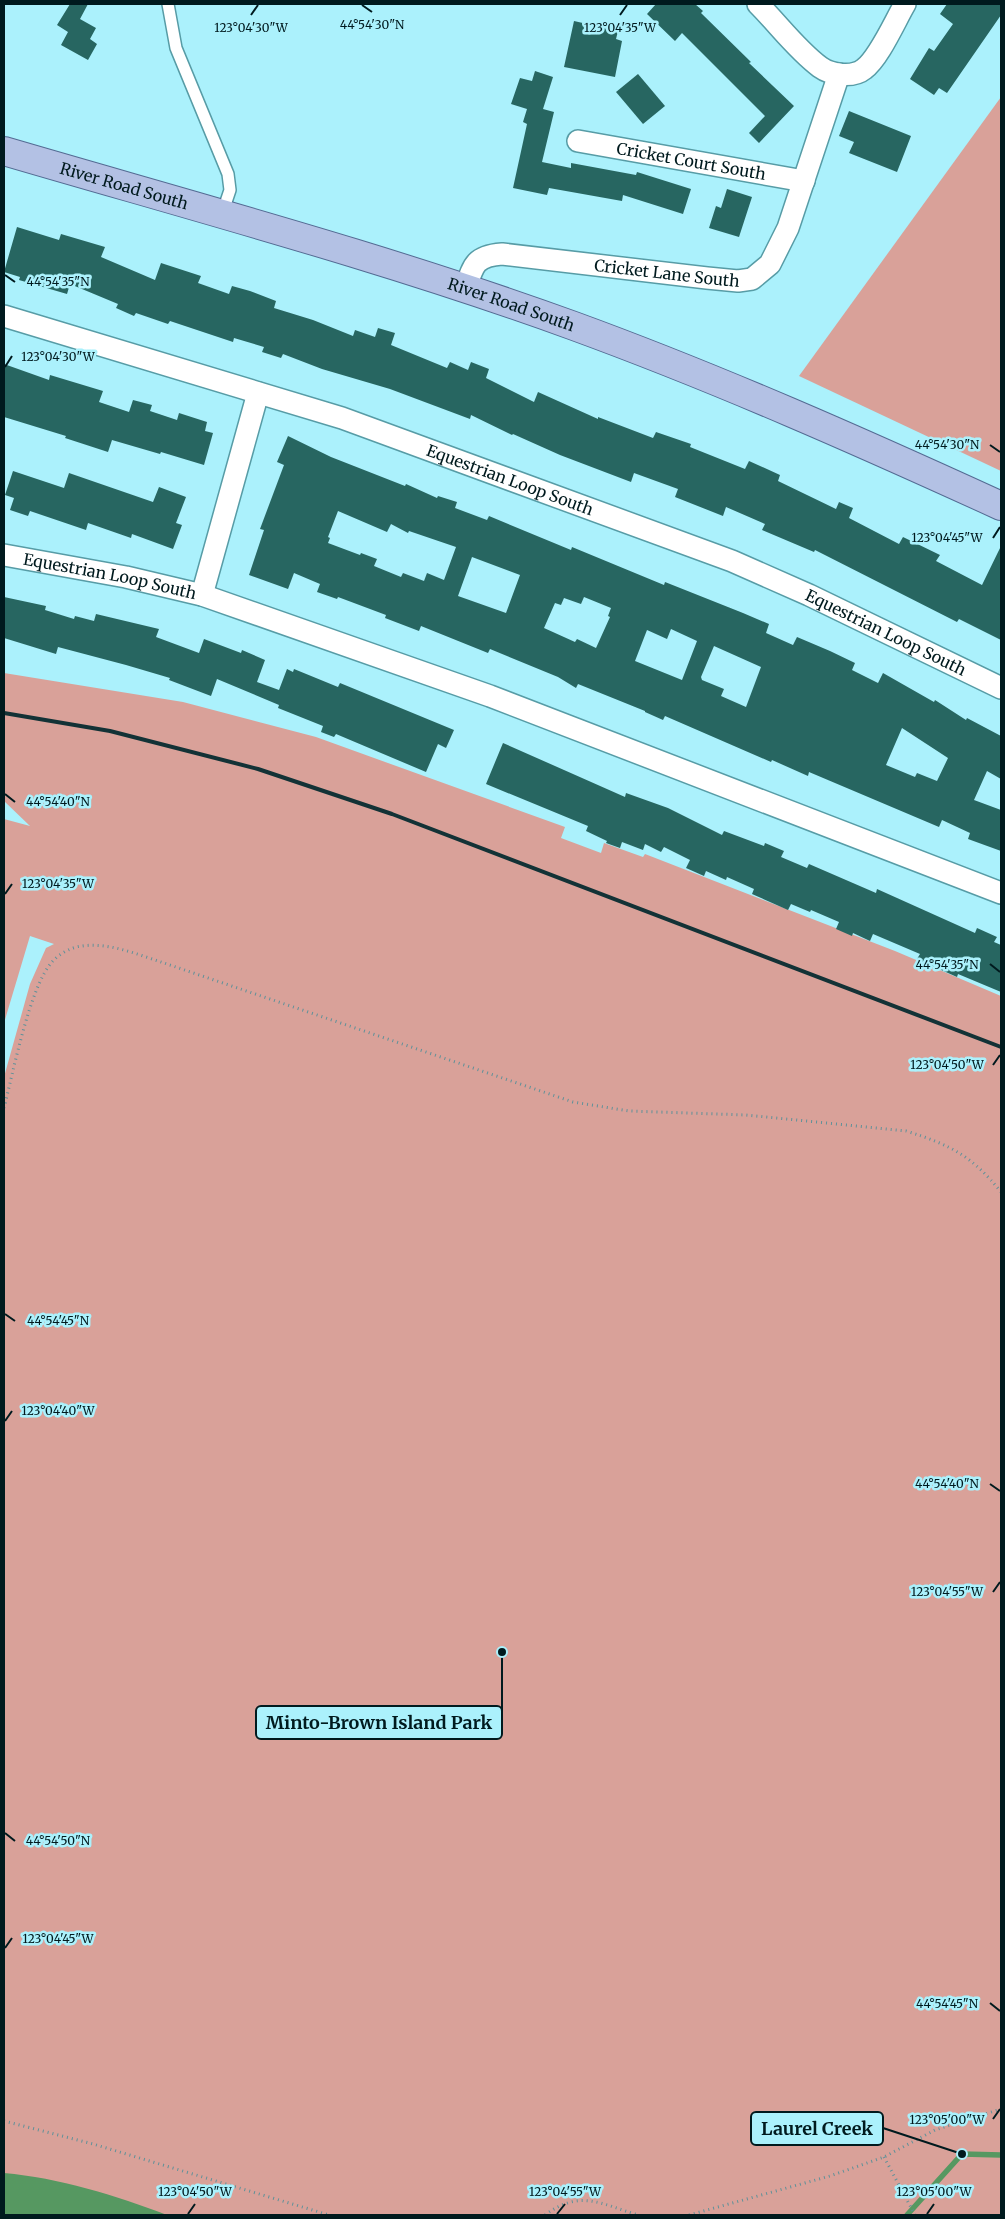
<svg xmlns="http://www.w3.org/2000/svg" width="1005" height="2219" font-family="Merriweather,serif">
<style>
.green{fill:#d9a199}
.water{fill:#569861}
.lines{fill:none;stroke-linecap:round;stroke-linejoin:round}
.stream{stroke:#569861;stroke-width:5.5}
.building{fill:#276661;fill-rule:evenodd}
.lane-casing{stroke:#579ca6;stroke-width:14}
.street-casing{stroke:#579ca6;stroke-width:24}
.primary-casing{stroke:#546b93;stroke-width:30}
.path{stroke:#5f9199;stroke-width:3;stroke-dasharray:1 4;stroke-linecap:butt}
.lane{stroke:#fff;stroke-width:11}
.street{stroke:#fff;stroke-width:21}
.primary{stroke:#b3c1e4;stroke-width:28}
.rail{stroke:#133236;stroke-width:4}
.ticks{fill:none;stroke:#001a1e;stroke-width:2}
.labels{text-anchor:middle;stroke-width:5;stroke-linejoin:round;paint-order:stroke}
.street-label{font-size:16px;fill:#001a1e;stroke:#abf1fc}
.ticks-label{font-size:12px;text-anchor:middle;fill:#001a1e;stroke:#abf1fc;stroke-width:5;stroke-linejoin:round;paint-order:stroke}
.leader{fill:none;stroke:#001a1e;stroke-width:2}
.callout-dot{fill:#001a1e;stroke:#abf1fc;stroke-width:2}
.callout{fill:#abf1fc;stroke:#001a1e;stroke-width:2}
.callout-label{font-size:18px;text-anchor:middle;font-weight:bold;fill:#001a1e}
</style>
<rect width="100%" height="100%" fill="#abf1fc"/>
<g class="green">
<path d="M 1001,97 L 1001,471 L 799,376 Z"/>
<path d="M 4,673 L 183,702 L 316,737 L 565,827 L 561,838 L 601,853 L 604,843 L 643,857 L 645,854 L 895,951 L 1001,996 L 1001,2215 L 4,2215 L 4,1077 L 30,984 L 46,948 L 54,944 L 30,936 L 4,1023 L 4,819 L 30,826 L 4,801 Z"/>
</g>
<path class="water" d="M 4,2173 C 59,2178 115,2195 167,2215 L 4,2215 Z"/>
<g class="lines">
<path class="stream" d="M 907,2215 L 962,2154 L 1001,2155"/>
</g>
<g class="building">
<path d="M 70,4 L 88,4 L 80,19 L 96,28 L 90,39 L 97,44 L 88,60 L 61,45 L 68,32 L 57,25 Z"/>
<path d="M 656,4 L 695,4 L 703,11 L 701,13 L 751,62 L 749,63 L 794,106 L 759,143 L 749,133 L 765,116 L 682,33 L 675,41 L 647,14 Z"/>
<path d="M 947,4 L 1001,4 L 1001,15 L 947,93 L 939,88 L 934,95 L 910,79 L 929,48 L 934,51 L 953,24 L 940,14 Z"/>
<path d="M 574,21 L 618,31 L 616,39 L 622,41 L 615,77 L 564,67 Z"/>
<path d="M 535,71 L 553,77 L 543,109 L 554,112 L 542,162 L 571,168 L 571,163 L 636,175 L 637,172 L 691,189 L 683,214 L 623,195 L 622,201 L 549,188 L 547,195 L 513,188 L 527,124 L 523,122 L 527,109 L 511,104 L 520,78 L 532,81 Z"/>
<path d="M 638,74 L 665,106 L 643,124 L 616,92 Z"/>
<path d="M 849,111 L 911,136 L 897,172 L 849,153 L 854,142 L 839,136 Z"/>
<path d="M 727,189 L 752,197 L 739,237 L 709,228 L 716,206 L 721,208 Z"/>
<path d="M 17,227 L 59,240 L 61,234 L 105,247 L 101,257 L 155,280 L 161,263 L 201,276 L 198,283 L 229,294 L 232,286 L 250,291 L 276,301 L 274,308 L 313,320 L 353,336 L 355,330 L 375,337 L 378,328 L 395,333 L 391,345 L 447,368 L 450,362 L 468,370 L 471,362 L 489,369 L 486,378 L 534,402 L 538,392 L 598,419 L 598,417 L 653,438 L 656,432 L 691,444 L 690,447 L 745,469 L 749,461 L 780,475 L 778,481 L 836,509 L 839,502 L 853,508 L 849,518 L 899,544 L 903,537 L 940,555 L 936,561 L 982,585 L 1001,546 L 1001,640 L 959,619 L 957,622 L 815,550 L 814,552 L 762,530 L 765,524 L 726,507 L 723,516 L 675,497 L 678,489 L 634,473 L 631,482 L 560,455 L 513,434 L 512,435 L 471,415 L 470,419 L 390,389 L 322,369 L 283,354 L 281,358 L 262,352 L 264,347 L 234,338 L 233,342 L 170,321 L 168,324 L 136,313 L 134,316 L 116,308 L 118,304 L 70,284 L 67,294 L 19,280 L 20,277 L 4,272 Z"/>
<path d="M 4,364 L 49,380 L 50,375 L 103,391 L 99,402 L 129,412 L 133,400 L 152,405 L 150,411 L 177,420 L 179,413 L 207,422 L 205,431 L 213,433 L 204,465 L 161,452 L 160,454 L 112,440 L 108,452 L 65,438 L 66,436 L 4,417 Z"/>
<path d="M 288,436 L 331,457 L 405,486 L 406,484 L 437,498 L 438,496 L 457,502 L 455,508 L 487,520 L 489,516 L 571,550 L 572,547 L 664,585 L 665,582 L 743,613 L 769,624 L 766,633 L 793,645 L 797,637 L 830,651 L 855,663 L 852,670 L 878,683 L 883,673 L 934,702 L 935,700 L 966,720 L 967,718 L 1001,736 L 1001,779 L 987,771 L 974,800 L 1001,810 L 1001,851 L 968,839 L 970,833 L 942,820 L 939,827 L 809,772 L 808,776 L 772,760 L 771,762 L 665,716 L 663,720 L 645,712 L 645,711 L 578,684 L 576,688 L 558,677 L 490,649 L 488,653 L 421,626 L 419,631 L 385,618 L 386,615 L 338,597 L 337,599 L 317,592 L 320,584 L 294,573 L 288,589 L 249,575 L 264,530 L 260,529 L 284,465 L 277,462 ZM 338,511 L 387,532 L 391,524 L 408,533 L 409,531 L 456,547 L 444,580 L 427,573 L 424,581 L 403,573 L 401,577 L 374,566 L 377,559 L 361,553 L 360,555 L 328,543 L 330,538 L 328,537 ZM 472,557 L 520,575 L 506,613 L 458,596 ZM 584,597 L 611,608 L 608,616 L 610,617 L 596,648 L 577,639 L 575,642 L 544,628 L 555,603 L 561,605 L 564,598 L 581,604 ZM 671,629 L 697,641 L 682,680 L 635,661 L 647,630 L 667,639 ZM 714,646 L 761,667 L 746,707 L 721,696 L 724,689 L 702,680 L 701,677 ZM 902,728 L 948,758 L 937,781 L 917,773 L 915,777 L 886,765 Z"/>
<path d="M 13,471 L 64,488 L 69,473 L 153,502 L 159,487 L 186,497 L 176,523 L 182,525 L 173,549 L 132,534 L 131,538 L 88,523 L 86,530 L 30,511 L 28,516 L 10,510 L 14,498 L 5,495 Z"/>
<path d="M 4,597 L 46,606 L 45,610 L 74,619 L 75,616 L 94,621 L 96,614 L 159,629 L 156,637 L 199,653 L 204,639 L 241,653 L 242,650 L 265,660 L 257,682 L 279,690 L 287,669 L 293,672 L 294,669 L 338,687 L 340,683 L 454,730 L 446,748 L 438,744 L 426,772 L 336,734 L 334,737 L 321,732 L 323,726 L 278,708 L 279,705 L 217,679 L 211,696 L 169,680 L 170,678 L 126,665 L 58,647 L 56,654 L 4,638 Z"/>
<path d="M 503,743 L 625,797 L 626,793 L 668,808 L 722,835 L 724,831 L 764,846 L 765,843 L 784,851 L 781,857 L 807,868 L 809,864 L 876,893 L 877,889 L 975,933 L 977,928 L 997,937 L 994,942 L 1001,945 L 1001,992 L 958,974 L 957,977 L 939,969 L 917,959 L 920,954 L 873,934 L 870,941 L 853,933 L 852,936 L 836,929 L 839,922 L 811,910 L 810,912 L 791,904 L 788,910 L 752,894 L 754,889 L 727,877 L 726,880 L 706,871 L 704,876 L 686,868 L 690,860 L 664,847 L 661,852 L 645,844 L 643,850 L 622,842 L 620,848 L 606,843 L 607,841 L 586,831 L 588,826 L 486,784 Z"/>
</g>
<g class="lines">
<defs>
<path id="lane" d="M 168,4 L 176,48 L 228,174 L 230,190 L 222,214"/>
<g id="street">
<path d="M 758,4 C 778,24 797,50 820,67 C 831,75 853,78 864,69 C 879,58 895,21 905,4"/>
<path id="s1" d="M 578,141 L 804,181"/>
<path id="s2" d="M 466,288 C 473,265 475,256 502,254 L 707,278 L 738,281 L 752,279 L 770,264 L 788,228 L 839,74"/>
<path id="s3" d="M 4,316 L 342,418 L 732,561 L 809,595 L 1001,688"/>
<path id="s4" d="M 4,555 L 126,577 L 202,595 L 490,696 L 1001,893"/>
<path d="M 202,595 L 258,393"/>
</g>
<g id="primary">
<path id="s5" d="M 4,151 C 195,207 387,258 574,326 C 719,379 861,442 1001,506"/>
</g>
</defs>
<use href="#lane" class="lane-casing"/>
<use href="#street" class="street-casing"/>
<use href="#primary" class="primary-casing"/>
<g class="path">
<path d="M 4,1108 C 13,1073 30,986 52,962 C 59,954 71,947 82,946 C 109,942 139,955 164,963 L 573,1102 L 629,1111 L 746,1115 L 906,1131 C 951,1145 972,1156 1001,1192"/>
<path d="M 4,2121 L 93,2144 L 329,2215"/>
<path d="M 884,2157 L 915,2215"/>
<path d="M 545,2215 C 580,2189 601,2204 638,2215"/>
<path d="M 689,2215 L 830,2176 L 884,2157 L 935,2130 L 1001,2109"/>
</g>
<use href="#lane" class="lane"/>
<use href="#street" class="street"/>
<use href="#primary" class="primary"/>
<path class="rail" d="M 4,713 L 110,731 L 258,769 L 392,814 L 1001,1047"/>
</g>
<path class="ticks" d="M 362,5 L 372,12M 251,15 L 258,5M 620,15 L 627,5M 5,275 L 15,282M 5,367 L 12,356M 990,445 L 1000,452M 993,538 L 1000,527M 5,794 L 15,802M 5,894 L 12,884M 990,964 L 1000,972M 993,1065 L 1000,1055M 5,1314 L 15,1321M 5,1421 L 12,1411M 990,1484 L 1000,1491M 993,1592 L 1000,1582M 5,1833 L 15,1841M 5,1948 L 12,1938M 990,2003 L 1000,2011M 993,2119 L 1000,2109M 188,2214 L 195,2204M 557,2214 L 565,2204M 927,2214 L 934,2204"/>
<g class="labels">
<g class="street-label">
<text dy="6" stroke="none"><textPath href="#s1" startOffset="115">Cricket Court South</textPath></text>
<text dy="6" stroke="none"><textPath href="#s5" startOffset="125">River Road South</textPath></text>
<text dy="6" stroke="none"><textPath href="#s2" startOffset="221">Cricket Lane South</textPath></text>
<text dy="6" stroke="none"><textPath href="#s5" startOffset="530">River Road South</textPath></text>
<text dy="6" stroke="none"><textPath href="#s3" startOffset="532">Equestrian Loop South</textPath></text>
<text dy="6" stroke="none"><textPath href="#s4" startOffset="108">Equestrian Loop South</textPath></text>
<text dy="6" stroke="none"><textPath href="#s3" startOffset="938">Equestrian Loop South</textPath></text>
</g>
</g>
<g class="ticks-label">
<text x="372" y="29">44°54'30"N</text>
<text x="251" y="32">123°04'30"W</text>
<text x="620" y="32">123°04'35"W</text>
<text x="58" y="286">44°54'35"N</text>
<text x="58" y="361">123°04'30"W</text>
<text x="947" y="449">44°54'30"N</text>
<text x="947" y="542">123°04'45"W</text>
<text x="58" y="806">44°54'40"N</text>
<text x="58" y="888">123°04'35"W</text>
<text x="947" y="969">44°54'35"N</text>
<text x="947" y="1069">123°04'50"W</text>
<text x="58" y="1325">44°54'45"N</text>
<text x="58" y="1415">123°04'40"W</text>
<text x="947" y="1488">44°54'40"N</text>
<text x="947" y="1596">123°04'55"W</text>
<text x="58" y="1845">44°54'50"N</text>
<text x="58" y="1943">123°04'45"W</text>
<text x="947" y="2008">44°54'45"N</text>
<text x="947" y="2124">123°05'00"W</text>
<text x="195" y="2196">123°04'50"W</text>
<text x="565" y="2196">123°04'55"W</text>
<text x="934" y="2196">123°05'00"W</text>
</g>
<path class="leader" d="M502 1652L502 1723M962 2154L883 2128"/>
<g class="callout-dot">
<circle cx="502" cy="1652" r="5"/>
<circle cx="962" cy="2154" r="5"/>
</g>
<g class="callout">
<rect x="256" y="1706" width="246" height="33" rx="5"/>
<rect x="751" y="2112" width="132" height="33" rx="5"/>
</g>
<g class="callout-label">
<text x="379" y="1729">Minto-Brown Island Park</text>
<text x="817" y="2135">Laurel Creek</text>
</g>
<rect width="1005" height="2219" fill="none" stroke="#001a1e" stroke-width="10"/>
</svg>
